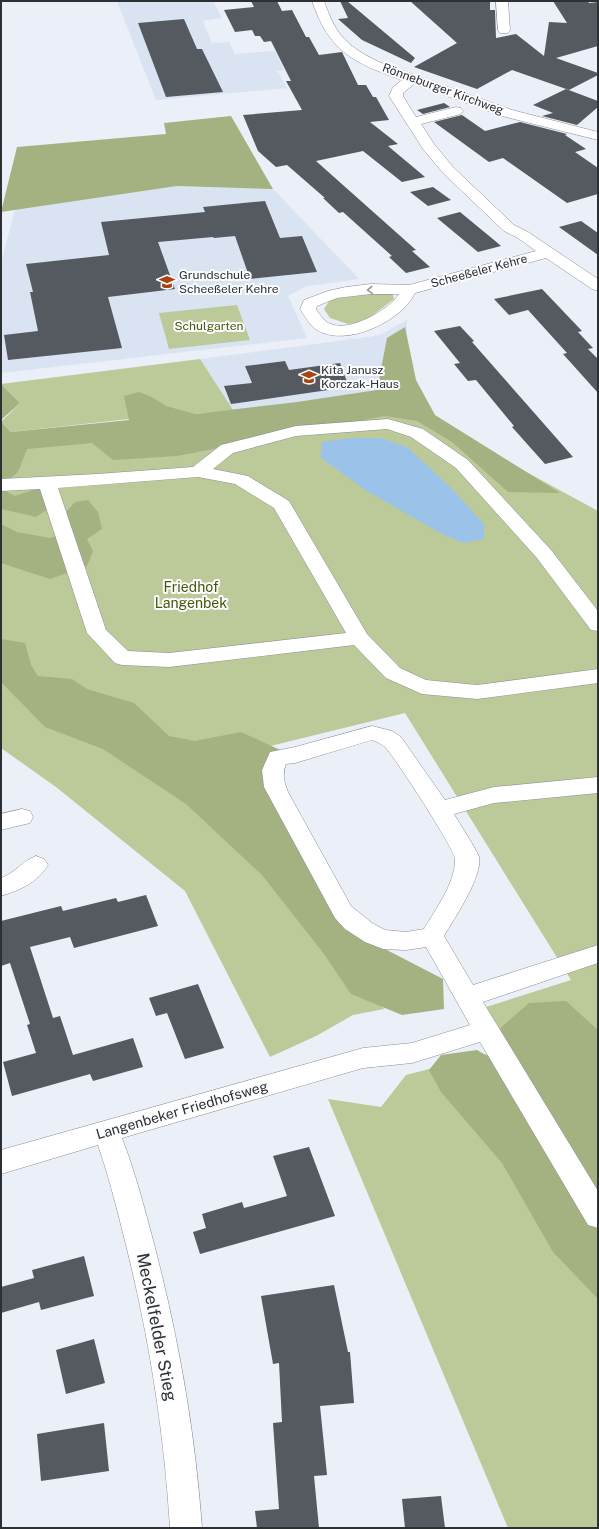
<svg xmlns="http://www.w3.org/2000/svg" width="599" height="1529" font-family="'Public Sans',sans-serif">
<style>
.built{fill:#d9e3f2}
.green{fill:#bcc999}
.forest{fill:#a4b181}
.water{fill:#9bc3e9}
.building{fill:#555960}
.lines{fill:none;stroke-linecap:round;stroke-linejoin:round}
.minor-casing{stroke:#898e95;stroke-width:1}
.minor{fill:#fff;fill-rule:evenodd}
.oneway{stroke:#969899}
.labels{text-anchor:middle;stroke-width:4;stroke-linejoin:round;paint-order:stroke}
.far-street-label{font-size:12px;fill:#2d3033;stroke:#fbfcfe}
.far-poi-label{font-size:12px;fill:#2d3033;stroke:#fbfcfe;text-anchor:start}
.far-park-label{font-size:12px;fill:#485707;stroke:#fbfcfe}
.park-label{font-size:14px;fill:#485707;stroke:#fbfcfe}
.street-label{font-size:14px;fill:#2d3033;stroke:#fbfcfe}
.near-street-label{font-size:17px;fill:#2d3033;stroke:#fbfcfe}
</style>
<rect width="100%" height="100%" fill="#eaeff8"/>
<g class="built">
<path d="M 117,1 L 213,1 L 222,18 L 206,20 L 203,22 L 212,43 L 229,42 L 235,54 L 275,51 L 284,70 L 277,71 L 287,88 L 156,100 Z"/>
<path d="M 177,186 L 273,189 L 359,279 L 307,286 L 288,296 L 307,338 L 1,373 L 1,263 L 15,210 Z"/>
<path d="M 407,320 L 406,396 L 237,417 L 200,359 L 346,340 L 349,338 L 355,339 L 380,335 Z"/>
</g>
<g class="green">
<path d="M 392,292 L 394,299 L 365,321 L 348,324 L 330,318 L 324,309 L 330,300 L 347,295 Z"/>
<path d="M 237,305 L 250,340 L 169,349 L 159,313 Z"/>
<path d="M 200,359 L 233,410 L 196,414 L 167,406 L 152,397 L 129,419 L 11,432 L 1,422 L 20,403 L 1,384 Z"/>
<path d="M 401,404 L 598,511 L 598,1528 L 508,1528 L 328,1099 L 381,1107 L 406,1075 L 511,1048 L 486,1007 L 571,980 L 405,713 L 160,773 L 259,849 L 384,1009 L 353,1015 L 316,1036 L 270,1057 L 185,891 L 56,787 L 1,748 L 1,444 Z"/>
</g>
<g class="forest">
<path d="M 231,116 L 273,189 L 177,186 L 1,212 L 17,147 L 166,134 L 164,123 Z"/>
<path d="M 405,327 L 416,380 L 435,415 L 560,493 L 508,492 L 452,442 L 417,421 L 385,416 L 177,456 L 113,460 L 92,443 L 27,449 L 18,472 L 1,487 L 1,422 L 11,432 L 129,420 L 124,396 L 139,392 L 152,397 L 167,406 L 196,414 L 297,402 L 377,390 L 387,338 Z"/>
<path d="M 1,384 L 20,403 L 1,420 Z"/>
<path d="M 44,486 L 63,499 L 36,517 L 1,509 L 1,489 L 15,496 Z"/>
<path d="M 88,500 L 98,512 L 102,529 L 87,539 L 93,551 L 87,566 L 50,579 L 1,563 L 1,524 L 17,532 L 50,538 L 67,532 L 67,511 L 75,502 Z"/>
<path d="M 1,639 L 25,643 L 31,665 L 38,676 L 72,679 L 87,689 L 134,703 L 169,736 L 195,741 L 241,732 L 287,753 L 282,792 L 308,861 L 383,948 L 443,979 L 444,1009 L 402,1015 L 351,994 L 324,954 L 262,875 L 186,804 L 103,749 L 45,727 L 1,682 Z"/>
<path d="M 566,1001 L 598,1030 L 598,1299 L 553,1252 L 502,1163 L 441,1092 L 429,1070 L 441,1055 L 477,1050 L 501,1064 L 496,1032 L 529,1003 Z"/>
</g>
<path class="water" d="M 351,438 L 380,438 L 407,447 L 452,489 L 484,524 L 484,539 L 464,543 L 442,534 L 367,491 L 321,458 L 322,442 Z"/>
<g class="building">
<path d="M 251,1 L 277,1 L 282,11 L 292,10 L 306,37 L 309,37 L 319,55 L 342,52 L 358,85 L 366,85 L 373,97 L 376,97 L 389,120 L 370,122 L 398,144 L 388,146 L 425,177 L 402,182 L 363,151 L 316,161 L 416,250 L 412,251 L 430,267 L 406,273 L 389,257 L 392,256 L 343,212 L 339,213 L 323,198 L 325,198 L 287,165 L 276,167 L 258,151 L 243,115 L 302,110 L 286,81 L 291,81 L 271,41 L 264,42 L 260,36 L 255,36 L 252,30 L 235,32 L 224,10 L 254,7 Z"/>
<path d="M 340,1 L 347,1 L 415,58 L 411,63 L 362,40 L 338,19 L 348,18 Z"/>
<path d="M 410,1 L 490,1 L 490,10 L 495,10 L 496,38 L 516,34 L 544,56 L 549,22 L 567,23 L 553,1 L 588,1 L 589,3 L 598,2 L 598,46 L 556,58 L 598,73 L 598,75 L 569,90 L 512,70 L 477,89 L 414,67 L 457,43 Z"/>
<path d="M 184,19 L 197,49 L 202,49 L 223,92 L 166,97 L 138,23 Z"/>
<path d="M 566,89 L 598,101 L 598,107 L 577,125 L 542,116 L 553,113 L 533,105 Z"/>
<path d="M 444,103 L 450,107 L 423,114 L 417,110 Z"/>
<path d="M 462,115 L 485,131 L 520,122 L 567,134 L 565,135 L 586,149 L 575,152 L 598,168 L 598,194 L 567,203 L 503,158 L 489,162 L 434,122 Z"/>
<path d="M 433,187 L 451,200 L 428,206 L 410,192 Z"/>
<path d="M 265,201 L 280,238 L 302,236 L 317,272 L 250,279 L 235,236 L 214,238 L 213,237 L 158,242 L 175,289 L 108,297 L 122,348 L 8,360 L 4,335 L 38,331 L 30,292 L 33,292 L 26,264 L 109,255 L 101,222 L 205,212 L 203,207 Z"/>
<path d="M 460,212 L 494,240 L 501,246 L 478,252 L 437,218 Z"/>
<path d="M 581,221 L 598,233 L 598,255 L 559,227 Z"/>
<path d="M 542,289 L 582,331 L 578,332 L 593,348 L 588,349 L 598,359 L 598,393 L 563,354 L 567,353 L 528,310 L 509,315 L 494,299 Z"/>
<path d="M 460,326 L 474,341 L 472,342 L 573,457 L 545,464 L 512,427 L 514,426 L 476,380 L 468,381 L 454,364 L 460,363 L 434,331 Z"/>
<path d="M 285,361 L 289,370 L 340,363 L 349,387 L 231,404 L 224,386 L 252,383 L 245,366 Z"/>
<path d="M 146,895 L 158,926 L 74,948 L 70,937 L 30,947 L 53,1018 L 60,1016 L 73,1055 L 133,1038 L 143,1067 L 93,1081 L 90,1074 L 12,1096 L 3,1062 L 36,1053 L 27,1025 L 30,1024 L 10,963 L 1,966 L 1,921 L 61,906 L 63,911 L 116,898 L 118,902 Z"/>
<path d="M 198,984 L 224,1048 L 185,1059 L 167,1013 L 156,1016 L 149,998 Z"/>
<path d="M 309,1147 L 335,1216 L 200,1254 L 193,1232 L 206,1228 L 202,1214 L 242,1202 L 244,1208 L 287,1196 L 273,1156 Z"/>
<path d="M 84,1256 L 94,1296 L 41,1310 L 39,1302 L 1,1313 L 1,1287 L 34,1278 L 32,1270 Z"/>
<path d="M 334,1285 L 348,1352 L 350,1352 L 354,1403 L 320,1406 L 327,1475 L 314,1476 L 319,1528 L 257,1528 L 255,1511 L 279,1509 L 273,1423 L 282,1422 L 279,1363 L 273,1364 L 261,1296 Z"/>
<path d="M 94,1339 L 105,1383 L 66,1394 L 56,1350 Z"/>
<path d="M 104,1423 L 109,1471 L 41,1481 L 37,1434 Z"/>
<path d="M 441,1496 L 445,1528 L 405,1528 L 402,1499 Z"/>
</g>
<g class="lines">
<defs>
<g id="minor">
<path d="M 312,1 L 324,1 C 336,35 346,46 379,62 L 512,110 L 598,132 L 598,140 L 502,116 L 414,84 L 403,93 L 403,96 L 416,117 L 456,107 L 461,108 L 463,111 L 461,114 L 421,124 L 434,144 L 453,167 L 514,225 L 528,232 L 598,279 L 598,291 L 592,289 L 546,258 L 415,293 C 402,321 346,348 317,330 C 310,326 305,316 300,309 L 304,300 L 328,291 L 346,287 L 371,284 L 409,285 L 536,251 L 518,238 L 504,231 L 443,173 L 423,149 L 389,96 L 393,87 L 402,80 C 354,63 329,52 312,1 ZM 371,294 L 399,294 C 389,310 350,332 331,324 C 324,322 320,315 316,309 L 317,306 L 337,298 Z"/>
<path d="M 496,1 L 508,1 L 510,30 L 508,33 L 500,33 L 498,30 Z"/>
<path d="M 388,419 L 423,429 L 468,460 L 551,550 L 598,611 L 598,631 L 591,630 L 537,558 L 456,468 L 411,437 L 387,429 L 296,436 L 233,453 L 213,469 L 248,476 L 289,501 L 367,634 L 400,668 L 426,680 L 477,685 L 598,669 L 598,683 L 477,699 L 422,694 L 386,678 L 354,645 L 169,667 L 122,665 L 115,663 L 87,633 L 40,489 L 1,491 L 1,479 L 97,474 L 193,467 L 221,445 L 296,426 ZM 198,477 L 235,484 L 274,508 L 346,633 L 169,653 L 128,651 L 106,630 L 58,488 Z"/>
<path d="M 372,726 L 392,731 L 401,737 L 445,800 L 494,787 L 598,777 L 598,793 L 494,803 L 454,814 C 459,823 477,850 479,857 C 483,876 454,919 444,936 L 473,985 L 598,945 L 598,963 L 483,1002 L 598,1191 L 598,1228 L 588,1225 L 480,1042 L 412,1063 L 363,1068 L 122,1138 C 135,1172 144,1206 153,1240 C 178,1335 195,1430 202,1528 L 170,1528 C 164,1431 149,1336 125,1241 C 117,1209 109,1177 98,1145 L 1,1174 L 1,1150 L 363,1048 L 412,1043 L 470,1025 L 426,947 L 406,950 L 383,949 L 365,942 L 345,929 L 335,918 L 264,787 L 262,770 L 270,752 L 295,747 ZM 372,740 C 377,742 382,744 385,747 C 395,757 455,850 455,859 C 455,884 436,908 424,929 L 406,932 L 385,930 L 372,923 L 351,906 L 288,792 C 284,782 282,774 286,764 L 295,763 Z"/>
<path d="M 22,809 L 30,811 L 33,817 L 30,823 L 1,830 L 1,814 Z"/>
<path d="M 36,856 L 44,859 L 48,865 C 37,883 20,890 1,896 L 1,878 C 15,873 22,861 36,856 Z"/>
</g>
</defs>
<use href="#minor" class="minor-casing"/>
<use href="#minor" class="minor"/>
</g>
<defs><path id="oneway-chevron" d="M-2-3.5L2.5 0L-2 3.5" fill="none" stroke-width="1.6" stroke-linecap="round" stroke-linejoin="round"/></defs>
<use class="oneway" href="#oneway-chevron" transform="translate(370 290) rotate(177)"/>
<defs>
<symbol id="school-bare" viewBox="-9 -9 18 18"><path d="M0-5L7-2L0 1L-7-2ZM-4 1L0 2.5L4 1V4Q0 6-4 4Z" fill="#a84412" stroke="#fbfcfe" stroke-width="2.5" paint-order="stroke"/></symbol>
</defs>
<g fill-rule="evenodd">
<use href="#school-bare" x="156" y="271" width="22" height="22"/>
<use href="#school-bare" x="298" y="366" width="22" height="22"/>
</g>
<g class="labels">
<g class="far-street-label">
<text transform="translate(443 89) rotate(20)" y="4">Rönneburger Kirchweg</text>
<text transform="translate(479 271) rotate(-15)" y="4">Scheeßeler Kehre</text>
</g>
<g class="far-poi-label">
<text x="179" y="279">Grundschule<tspan x="179" dy="14">Scheeßeler Kehre</tspan></text>
<text x="321" y="374">Kita Janusz<tspan x="321" dy="14">Korczak-Haus</tspan></text>
</g>
<g class="far-park-label">
<text x="209" y="330">Schulgarten</text>
</g>
<g class="park-label">
<text x="191" y="592">Friedhof<tspan x="191" dy="16">Langenbek</tspan></text>
</g>
<g class="street-label">
<text transform="translate(182 1110) rotate(-16)" y="5">Langenbeker Friedhofsweg</text>
</g>
<g class="near-street-label">
<text transform="translate(157 1327) rotate(79)" y="6">Meckelfelder Stieg</text>
</g>
</g>
<rect width="599" height="1529" fill="none" stroke="#2d3033" stroke-width="4"/>
</svg>
